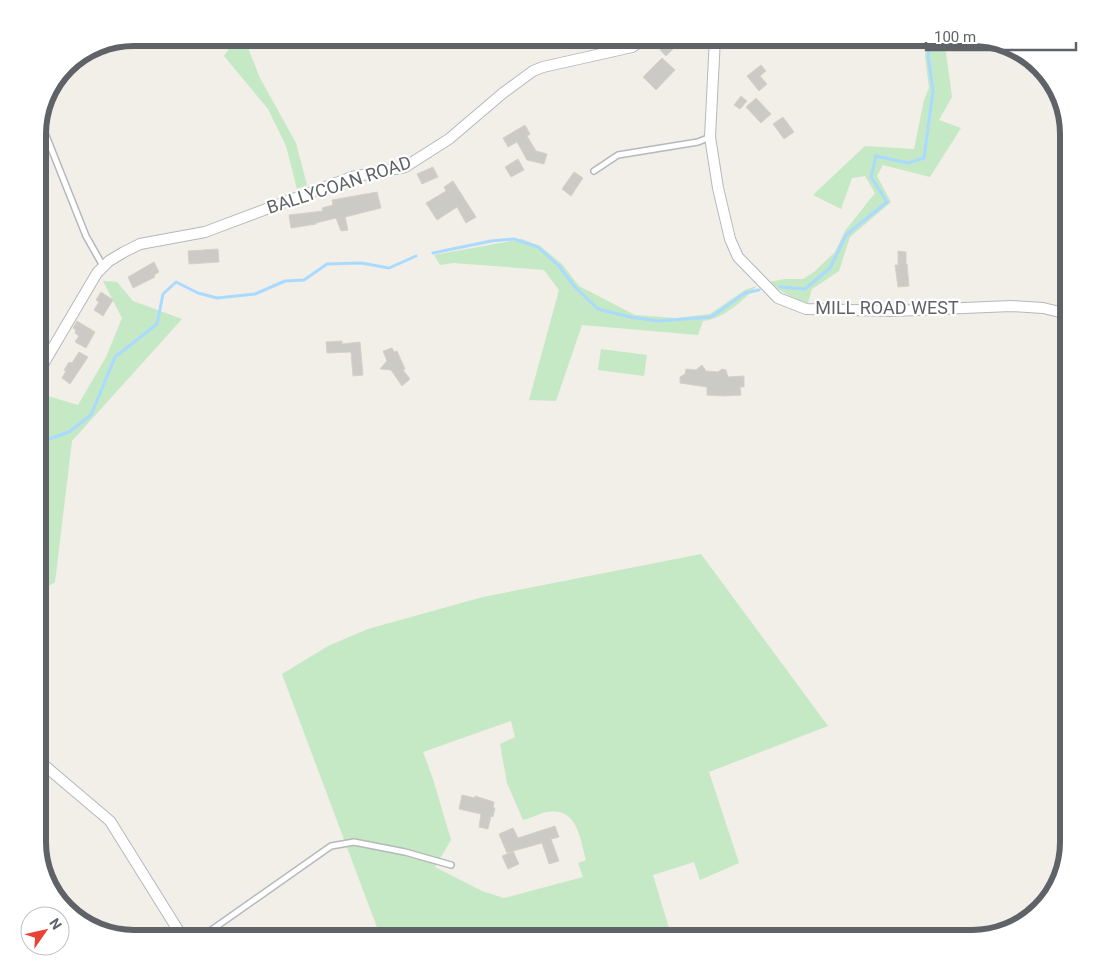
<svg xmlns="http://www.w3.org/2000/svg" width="1106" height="976" font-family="Roboto,sans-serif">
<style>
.green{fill:#c5e8c5;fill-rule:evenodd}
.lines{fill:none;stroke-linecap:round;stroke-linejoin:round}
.stream{stroke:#aadaff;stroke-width:3}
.building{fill:#cccac5;stroke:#d6d1c6}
.lane-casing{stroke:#b5b8bc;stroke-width:8}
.street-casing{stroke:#b5b8bc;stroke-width:12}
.lane{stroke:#fff;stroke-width:5}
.street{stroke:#fff;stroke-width:10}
.labels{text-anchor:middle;stroke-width:4.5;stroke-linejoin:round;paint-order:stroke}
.street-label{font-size:18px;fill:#5f6368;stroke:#fff}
.rim{fill:none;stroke:#5f6368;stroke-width:6}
</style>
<rect width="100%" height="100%" fill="#f1efe8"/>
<g class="green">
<path d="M 222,38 L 244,38 L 260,78 L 296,143 L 307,185 L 297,189 L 286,146 L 268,109 L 224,56 L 229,49 Z"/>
<path d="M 931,38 L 944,38 L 952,97 L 939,120 L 961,128 L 930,177 L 883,165 L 877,176 L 891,202 L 850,237 L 839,271 L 812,289 L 808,303 C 793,300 781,291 769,282 L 784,279 L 803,279 L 814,272 L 835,252 L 845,231 L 875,193 L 865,176 L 852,178 L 841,209 L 813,195 L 865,146 L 914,149 L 924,100 L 929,88 L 925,55 Z"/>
<path d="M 1067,129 L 1068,163 L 1057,147 L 1060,137 Z"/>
<path d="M 522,239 L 540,246 L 562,264 L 579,286 L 635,315 L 676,318 L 710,314 L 745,290 L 756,286 C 745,300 721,320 703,321 L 698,335 L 582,325 L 556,401 L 529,400 L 559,290 L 544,270 L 454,263 L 440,265 L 434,255 Z"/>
<path d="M 103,281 L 117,282 L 133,301 L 182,319 L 72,441 L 55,582 L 38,593 L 38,393 L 78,405 L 106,357 L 122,318 Z"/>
<path d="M 601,349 L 647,355 L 644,376 L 598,370 Z"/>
<path d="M 701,554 L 828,726 L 709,772 L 739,863 L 700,880 L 694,862 L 653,875 L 672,938 L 381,938 L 282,674 L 328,646 L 368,629 L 483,597 ZM 511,721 L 515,737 L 500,744 L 507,783 L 523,820 C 531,818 539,814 546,812 C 577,806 580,838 586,860 L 578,863 L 583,877 L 504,898 L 482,891 L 435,867 L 451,840 L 433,779 L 423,752 Z"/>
</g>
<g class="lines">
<g class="stream">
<path d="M 433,253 L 491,241 L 514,239 L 538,247 L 559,266 L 574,286 L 598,309 L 630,317 L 658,321 L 711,317 L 745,293 L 759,290"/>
<path d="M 780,287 L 805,289 L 830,268 L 846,235 L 887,202 L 871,177 L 876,156 L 908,163 L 924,158 L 933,91 L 928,55 L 933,38"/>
<path d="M 38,462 L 43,441 L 69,432 L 91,415 L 115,357 L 157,324 L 163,294 L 176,282 L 198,293 L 217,298 L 255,294 L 285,281 L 304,280 L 327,264 L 361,263 L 389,268 L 416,256"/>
<path d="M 38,527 L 43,521 L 38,494"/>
</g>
</g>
<g class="building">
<path d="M 667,43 L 673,49 L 666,56 L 660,50 Z"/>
<path d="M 662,58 L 675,70 L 656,90 L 643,77 Z"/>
<path d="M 761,65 L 766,71 L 760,76 L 767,84 L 759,91 L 747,76 Z"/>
<path d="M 741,96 L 747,101 L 740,109 L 734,105 Z"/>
<path d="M 756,98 L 771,114 L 761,123 L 746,107 Z"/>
<path d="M 783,117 L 794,132 L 784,139 L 773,124 Z"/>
<path d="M 525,125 L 530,134 L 527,136 L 536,151 L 547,154 L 544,164 L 527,160 L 517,142 L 508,147 L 503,138 Z"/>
<path d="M 518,159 L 524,170 L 511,177 L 505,167 Z"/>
<path d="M 433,167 L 438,177 L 422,184 L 417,174 Z"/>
<path d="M 574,172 L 583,178 L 571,196 L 562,189 Z"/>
<path d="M 453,181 L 476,217 L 466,223 L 457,207 L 437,220 L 426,203 L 446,191 L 444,187 Z"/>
<path d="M 377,192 L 381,208 L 345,217 L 348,230 L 341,231 L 336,218 L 316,223 L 316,224 L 291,228 L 289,215 L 323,211 L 322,208 L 333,205 L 332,200 Z"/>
<path d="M 218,249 L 219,262 L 189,264 L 188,251 Z"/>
<path d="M 898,251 L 906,252 L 906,264 L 907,264 L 909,286 L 898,287 L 895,265 L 898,265 Z"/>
<path d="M 154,262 L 159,272 L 154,275 L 155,277 L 133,288 L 128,277 Z"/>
<path d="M 101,292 L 113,300 L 103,316 L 94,310 L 99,302 L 96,300 Z"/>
<path d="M 77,321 L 95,332 L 86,348 L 75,342 L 79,336 L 75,333 L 76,330 L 73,328 Z"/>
<path d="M 342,341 L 342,344 L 360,342 L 363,375 L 353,376 L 351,352 L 327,353 L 326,342 Z"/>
<path d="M 392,348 L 394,352 L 397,351 L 405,369 L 403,370 L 410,379 L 402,386 L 391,370 L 380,369 L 387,361 L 383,351 Z"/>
<path d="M 79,352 L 88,357 L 70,384 L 62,378 L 66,371 L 64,370 L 69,362 L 72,363 Z"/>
<path d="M 702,365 L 706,371 L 718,372 L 722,369 L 726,370 L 728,377 L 744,376 L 744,387 L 740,387 L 741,395 L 723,396 L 707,395 L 707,387 L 680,383 L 680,377 L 685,374 L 686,369 L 696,370 Z"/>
<path d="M 462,795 L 475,798 L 475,796 L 494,802 L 493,808 L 495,808 L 493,817 L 491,816 L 488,829 L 479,827 L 481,814 L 459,809 Z"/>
<path d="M 555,826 L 559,837 L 551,839 L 559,861 L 549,864 L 542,843 L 513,851 L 519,864 L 508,869 L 502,856 L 512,852 L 507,853 L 499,834 L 513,828 L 518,838 Z"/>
</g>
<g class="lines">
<defs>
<g id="lane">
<path d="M 39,123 L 43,128 L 86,236 L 103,266"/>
<path d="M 594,171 L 618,155 L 698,142 L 710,137"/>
<path d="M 200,938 L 331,846 L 354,842 L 405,852 L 451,865"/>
</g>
<g id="street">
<path d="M 715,38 L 710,137 L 718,188 L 730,239 L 738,257 L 778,298 L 806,309 L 894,311 L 1011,306 L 1043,308 L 1068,314"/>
<path d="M 38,373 L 97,273 L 109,261 L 124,252 L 140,244 L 205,232 L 352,177 L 405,167 L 449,139 L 503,93 L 533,71 L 543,67 L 632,47 L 646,38"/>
<path d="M 38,760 L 110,821 L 183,938"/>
</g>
</defs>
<use href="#lane" class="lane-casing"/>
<use href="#street" class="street-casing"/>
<use href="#lane" class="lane"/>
<use href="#street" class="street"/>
</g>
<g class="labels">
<g class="street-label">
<text transform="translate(339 185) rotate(-18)" y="6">BALLYCOAN ROAD</text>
<text x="887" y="314">MILL ROAD WEST</text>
</g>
</g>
<path d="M0 0H1106V976H0ZM134 46H972A88 88 0 0 1 1060 134V842A88 88 0 0 1 972 930H134A88 88 0 0 1 46 842V134A88 88 0 0 1 134 46Z" fill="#fff" fill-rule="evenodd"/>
<path class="rim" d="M134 46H972A88 88 0 0 1 1060 134V842A88 88 0 0 1 972 930H134A88 88 0 0 1 46 842V134A88 88 0 0 1 134 46Z"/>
<g transform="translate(45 931) rotate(56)"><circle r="24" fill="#ffffff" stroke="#bfc1c3"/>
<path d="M0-4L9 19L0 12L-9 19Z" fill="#ea4335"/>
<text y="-8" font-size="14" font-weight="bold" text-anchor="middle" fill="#5f6368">N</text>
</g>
<path d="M926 42v8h150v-8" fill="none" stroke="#5f6368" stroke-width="2.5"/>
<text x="934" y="42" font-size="15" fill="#5f6368" stroke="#ffffff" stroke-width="4" paint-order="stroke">100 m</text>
</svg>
